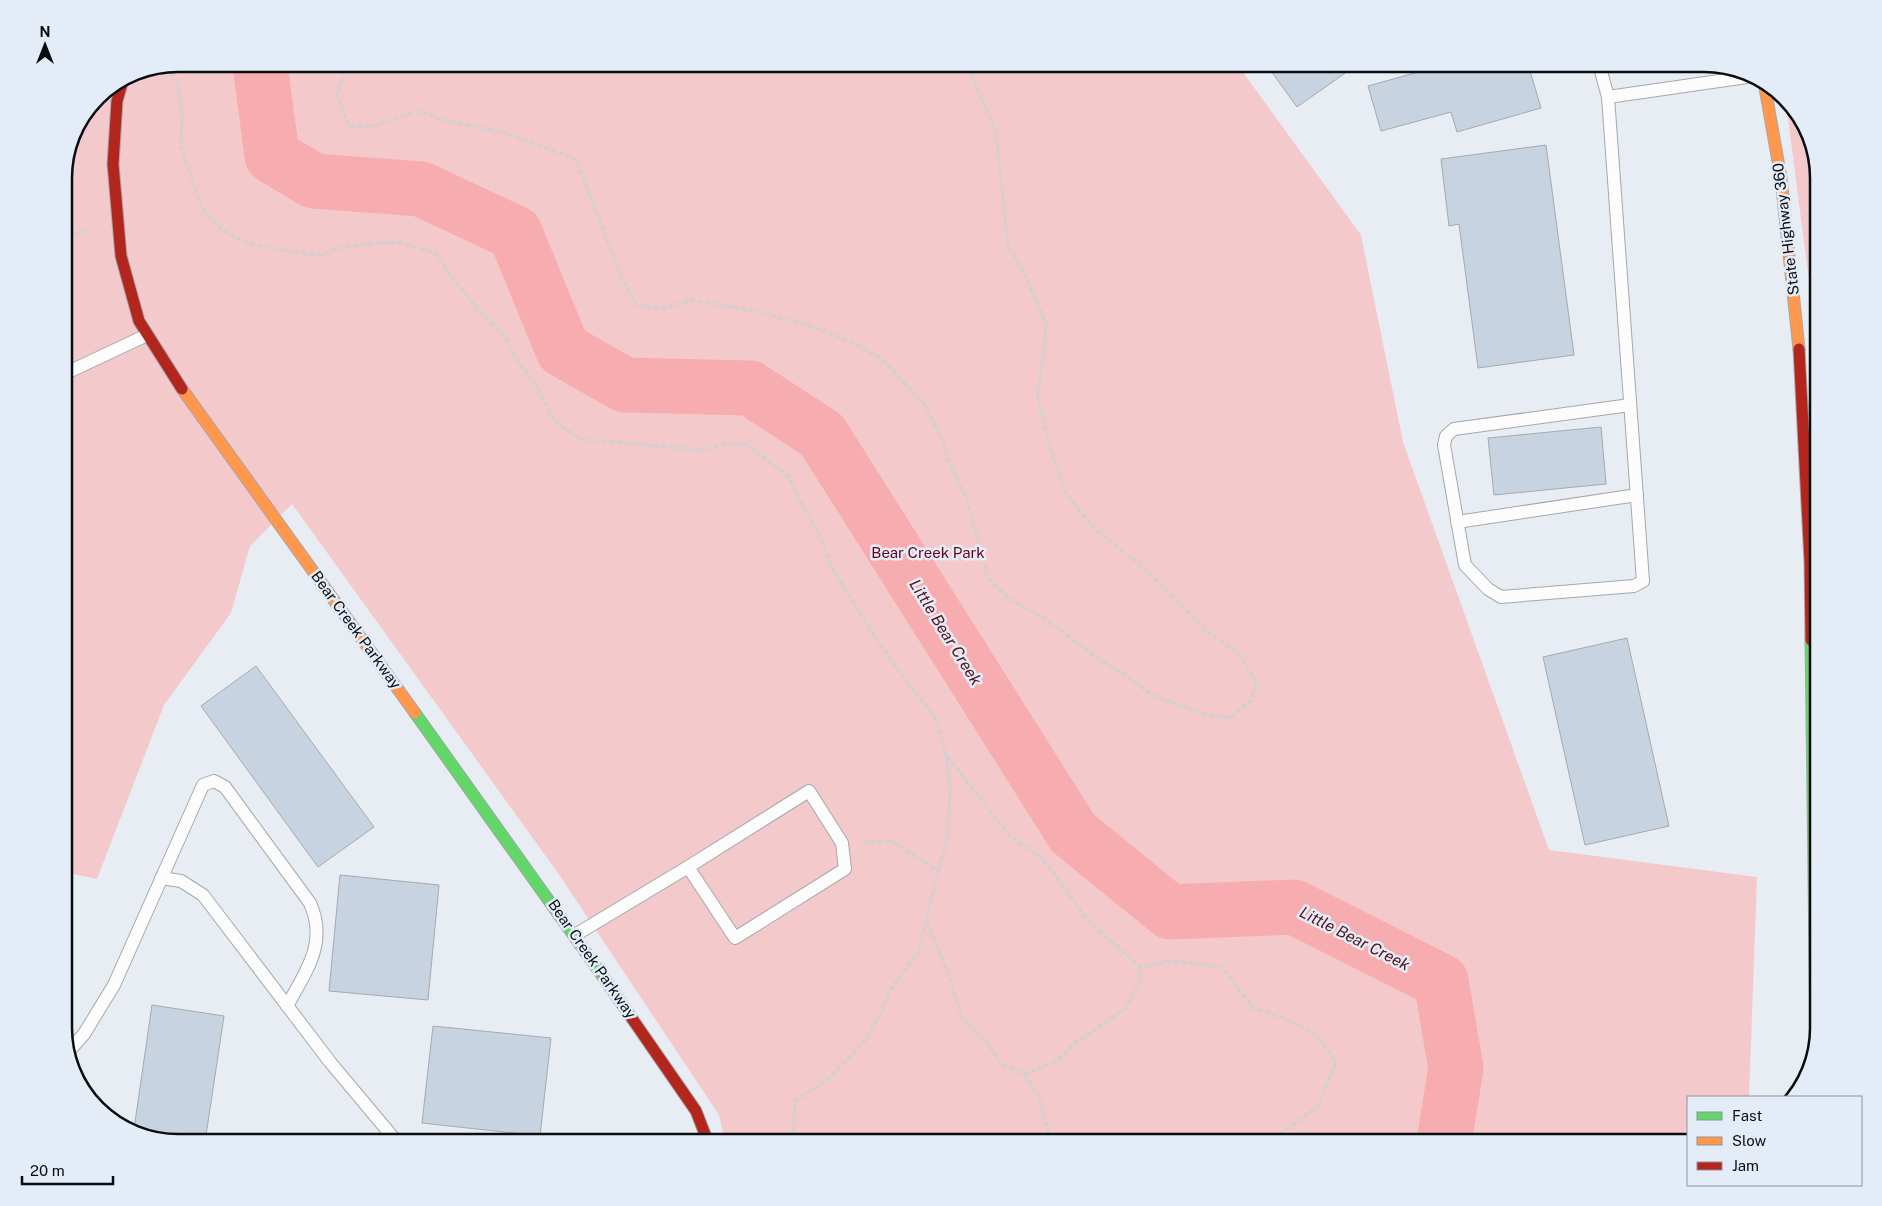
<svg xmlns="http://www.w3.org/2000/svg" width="1882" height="1206" font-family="'Public Sans',sans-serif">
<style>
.green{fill:#f3c9cb}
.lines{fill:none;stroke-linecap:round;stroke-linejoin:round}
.river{stroke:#f7adb0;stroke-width:55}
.building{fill:#c8d3e2;stroke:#a5a9ae}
.lane-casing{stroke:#a4a8ac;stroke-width:14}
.fast-casing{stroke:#a4a8ac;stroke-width:13}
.slow-casing{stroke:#a4a8ac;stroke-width:13}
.jam-casing{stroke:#a4a8ac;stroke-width:13}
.path{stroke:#cfd1d3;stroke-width:3;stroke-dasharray:5 2.5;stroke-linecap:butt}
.lane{stroke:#fcfcfd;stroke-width:12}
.fast{stroke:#63d668;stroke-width:11}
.slow{stroke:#ff974d;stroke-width:11}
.jam{stroke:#b3261e;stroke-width:11}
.labels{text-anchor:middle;stroke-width:5;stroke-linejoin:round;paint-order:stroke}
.street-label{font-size:15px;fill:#0a0d10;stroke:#e4ecf8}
.park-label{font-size:15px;fill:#650216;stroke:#e4ecf8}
.water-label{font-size:16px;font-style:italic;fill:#55141a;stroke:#e4ecf8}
.rim{fill:none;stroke:#0a0d10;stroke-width:2.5}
</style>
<rect width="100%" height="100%" fill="#e8edf4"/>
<g class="green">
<path d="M 179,64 L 1237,64 L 1361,235 L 1403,442 L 1549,850 L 1757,877 L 1749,1097 L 1688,1097 L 1688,1142 L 725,1142 L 719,1115 L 558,873 L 292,504 L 250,546 L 231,613 L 164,705 L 97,879 L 64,872 L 64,171 L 73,134 L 98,97 L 135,72 Z"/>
<path d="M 1786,103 L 1803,121 L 1818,178 L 1818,350 Z"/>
</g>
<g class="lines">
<path class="river" d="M 260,64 L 272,156 L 314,181 L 421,189 L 515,233 L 563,350 L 625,385 L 750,388 L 822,435 L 1073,833 L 1170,912 L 1294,907 L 1441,981 L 1456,1068 L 1444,1142"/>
</g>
<g class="building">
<path d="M 1266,64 L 1358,64 L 1297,107 Z"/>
<path d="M 1447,64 L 1528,64 L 1541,108 L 1457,132 L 1451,112 L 1381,131 L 1368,86 Z"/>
<path d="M 1546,145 L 1574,355 L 1478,368 L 1459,224 L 1449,226 L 1441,159 Z"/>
<path d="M 1601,427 L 1606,484 L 1494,495 L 1488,438 Z"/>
<path d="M 1627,638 L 1669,826 L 1585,845 L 1543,657 Z"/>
<path d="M 256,666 L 374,827 L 318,867 L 201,706 Z"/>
<path d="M 340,875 L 439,885 L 428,1000 L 329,991 Z"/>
<path d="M 152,1005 L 224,1016 L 205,1142 L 179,1142 L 134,1129 Z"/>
<path d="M 433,1026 L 551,1038 L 540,1136 L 422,1123 Z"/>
</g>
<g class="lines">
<defs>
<g id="lane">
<path d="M 1599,64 L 1608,97 L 1643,581 L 1634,586 L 1501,597 L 1488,589 L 1465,565 L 1444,445 L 1446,436 L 1454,429 L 1630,405"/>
<path d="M 1608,97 L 1747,77"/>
<path d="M 64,374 L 147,335"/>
<path d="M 1457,522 L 1637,495"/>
<path d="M 161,878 L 181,881 L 203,895 L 330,1062 L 397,1142"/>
<path d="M 575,935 L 688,867 L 809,791 L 842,843 L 845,869 L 735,938 L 688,867"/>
<path d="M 69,1051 L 84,1034 L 114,985 L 203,785 L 214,781 L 225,787 L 310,903 C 328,943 306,971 287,1006"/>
</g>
<g id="fast">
<path d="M 1811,640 L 1816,1036"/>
<path d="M 415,713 L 604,978"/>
</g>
<g id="slow">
<path d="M 1764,82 L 1781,178 L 1799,349"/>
<path d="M 182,389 L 415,713"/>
</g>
<g id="jam">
<path d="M 123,80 L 117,101 L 113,164 L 121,256 L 139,321 L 182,389"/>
<path d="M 1799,349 L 1810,562 L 1811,640"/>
<path d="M 604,978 L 696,1111 L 708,1142"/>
</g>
</defs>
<use href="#lane" class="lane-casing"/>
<use href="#fast" class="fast-casing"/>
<use href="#slow" class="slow-casing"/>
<use href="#jam" class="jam-casing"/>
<g class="path">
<path d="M 347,64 L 337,95 L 349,127 L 372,126 L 417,111 L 444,120 L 505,133 L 576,159 L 621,276 L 636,305 L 661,309 L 692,300 L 760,312 L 804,324 L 842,338 L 881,358 L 925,405 L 940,435 L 952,469 L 967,500 L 988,578 L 1009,599 L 1041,616 L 1099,659 L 1129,678 L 1152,695 L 1206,715 L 1230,718 L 1251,701 L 1256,682 L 1238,652 L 1204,630 L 1173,596 L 1134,560 L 1094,528 L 1066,494 L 1050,447 L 1037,396 L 1044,353 L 1046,324 L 1022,268 L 1008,246 L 996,132 L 967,64"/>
<path d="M 167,66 L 177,82 L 182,115 L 181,147 L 202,208 L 222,230 L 248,243 L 281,250 L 318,255 L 349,246 L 377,243 L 401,243 L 436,253 L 453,279 L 479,310 L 505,336 L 517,360 L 538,388 L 554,421 L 580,439 L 703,450 L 725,444 L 746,444 L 788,476 L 798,498 L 819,533 L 831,567 L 875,637 L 906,681 L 935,716 L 946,756 L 950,788 L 948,833 L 918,952 L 889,992 L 882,1011 L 864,1042 L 828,1079 L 795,1101 L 793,1132 L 797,1142"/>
<path d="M 64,238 L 89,229"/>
<path d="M 947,756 L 1009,835 L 1043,859 L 1088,920 L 1140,967 L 1172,961 L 1222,967 L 1253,1008 L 1288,1020 L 1316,1035 L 1336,1062 L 1318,1106 L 1270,1142"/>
<path d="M 863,842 L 891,841 L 939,871"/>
<path d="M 927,922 L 948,973 L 963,1020 L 986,1041 L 1002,1065 L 1024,1074 L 1055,1062 L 1074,1044 L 1126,1008 L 1140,982 L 1140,967"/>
<path d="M 1024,1074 L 1038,1096 L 1051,1142"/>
</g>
<use href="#lane" class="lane"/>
<use href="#fast" class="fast"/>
<use href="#slow" class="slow"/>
<use href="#jam" class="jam"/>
</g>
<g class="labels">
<g class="street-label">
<text transform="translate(1786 229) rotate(-97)" y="5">State Highway 360</text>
<text transform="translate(356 630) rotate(54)" y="5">Bear Creek Parkway</text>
<text transform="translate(592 959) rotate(55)" y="5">Bear Creek Parkway</text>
</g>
<g class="park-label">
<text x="928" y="558">Bear Creek Park</text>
</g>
<g class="water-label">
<text transform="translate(946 632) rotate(58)" y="6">Little Bear Creek</text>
<text transform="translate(1355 938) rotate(27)" y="6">Little Bear Creek</text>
</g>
</g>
<path d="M0 0H1882V1206H0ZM178 72H1704A106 106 0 0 1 1810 178V1028A106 106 0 0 1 1704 1134H178A106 106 0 0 1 72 1028V178A106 106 0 0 1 178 72Z" fill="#e4ecf8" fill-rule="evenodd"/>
<path class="rim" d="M178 72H1704A106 106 0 0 1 1810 178V1028A106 106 0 0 1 1704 1134H178A106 106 0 0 1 72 1028V178A106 106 0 0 1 178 72Z"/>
<rect x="1687" y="1096" width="175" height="90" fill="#e4ecf8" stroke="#8d939b"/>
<rect x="1697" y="1112" width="25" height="8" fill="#63d668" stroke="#8d939b"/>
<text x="1732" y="1121" font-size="15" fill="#0a0d10">Fast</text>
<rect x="1697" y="1137" width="25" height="8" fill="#ff974d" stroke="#8d939b"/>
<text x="1732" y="1146" font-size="15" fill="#0a0d10">Slow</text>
<rect x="1697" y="1162" width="25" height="8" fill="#b3261e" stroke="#8d939b"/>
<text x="1732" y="1171" font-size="15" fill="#0a0d10">Jam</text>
<g transform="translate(45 45)" stroke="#e4ecf8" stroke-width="4" paint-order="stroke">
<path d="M0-4L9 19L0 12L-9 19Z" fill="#0a0d10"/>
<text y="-8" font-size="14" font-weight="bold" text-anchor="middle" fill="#0a0d10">N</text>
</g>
<path d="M22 1176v8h91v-8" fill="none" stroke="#0a0d10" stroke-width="2.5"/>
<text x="30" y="1176" font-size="15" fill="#0a0d10" stroke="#e4ecf8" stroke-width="4" paint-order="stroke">20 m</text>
</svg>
